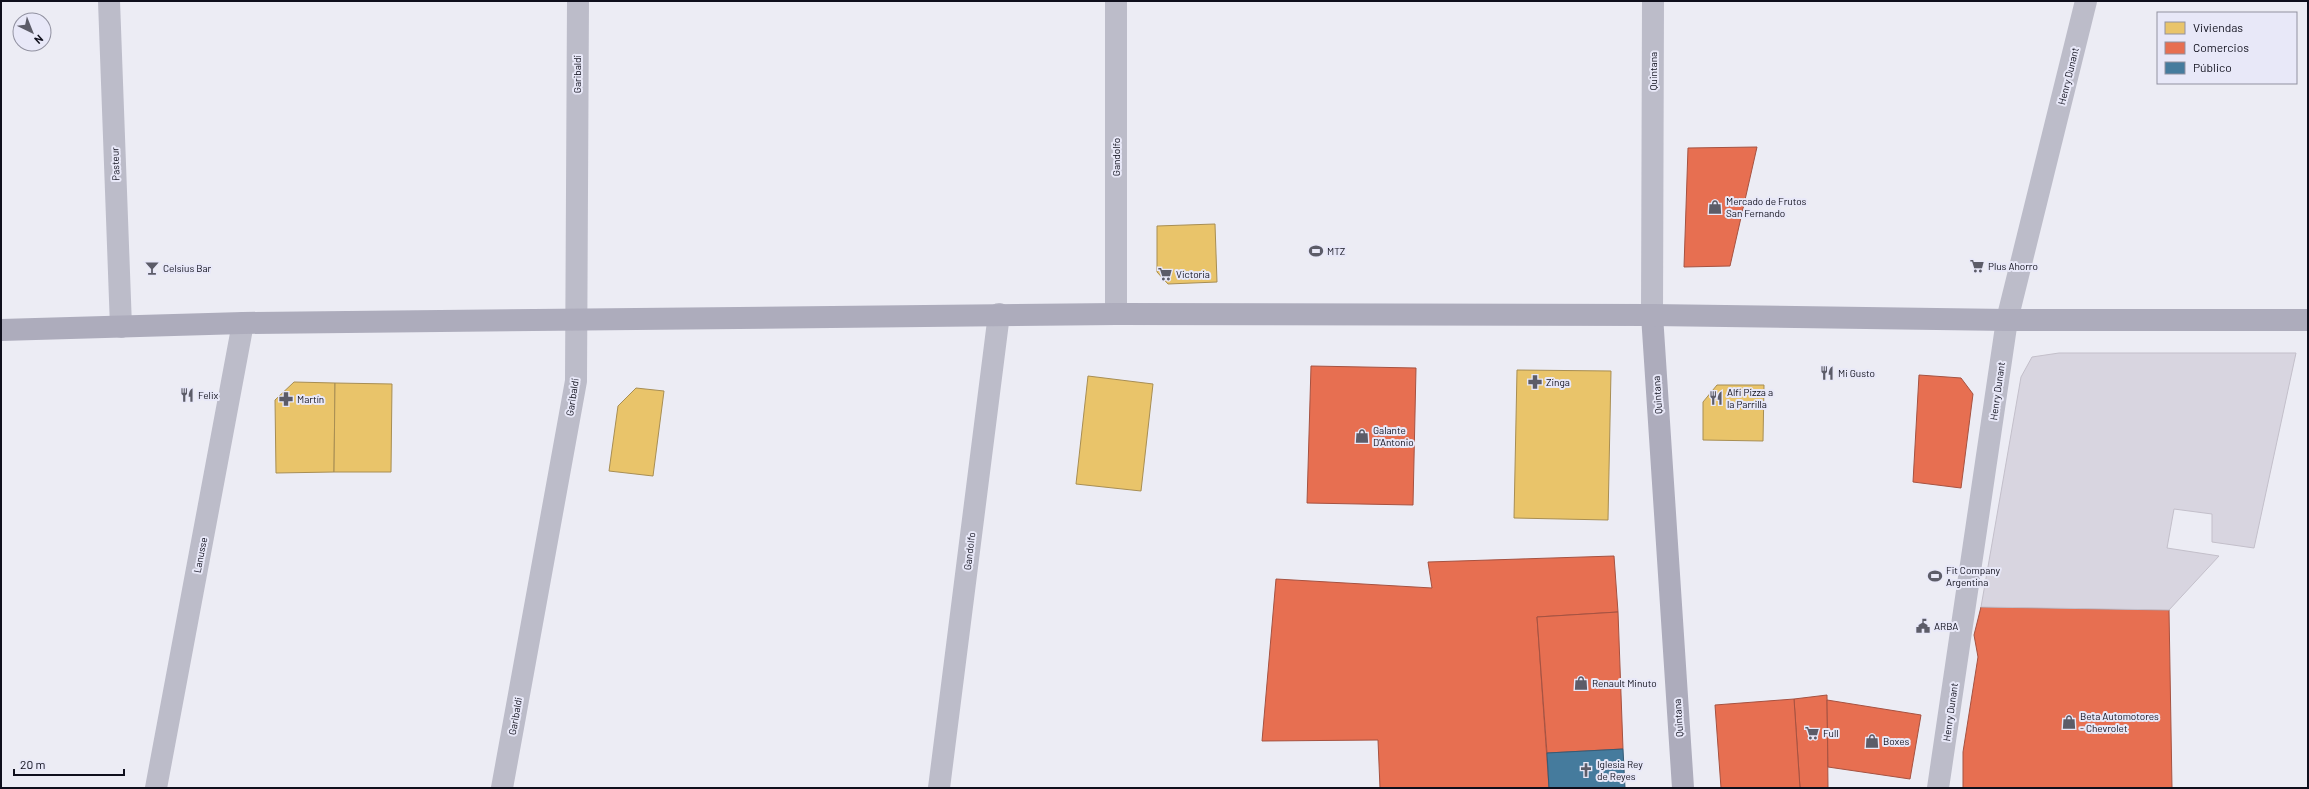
<svg xmlns="http://www.w3.org/2000/svg" width="2309" height="789" font-family="Barlow,sans-serif">
<style>
.homes{fill:#e9c46a;stroke:#a88e53}
.shops{fill:#e76f51;stroke:#a65241}
.public{fill:#457b9d;stroke:#355b76}
.building{fill:#d8d5e0;stroke:#c3bfca}
.lines{fill:none;stroke-linecap:round;stroke-linejoin:round}
.minor{stroke:#bcbcc9;stroke-width:22}
.major{stroke:#adacbc;stroke-width:22}
.labels{text-anchor:middle;stroke-width:4;stroke-linejoin:round;paint-order:stroke}
.street-label{font-size:10px;fill:#0f0f1c;stroke:#e8e8f8}
.poi-label{font-size:10px;fill:#0f0f1c;stroke:#e8e8f8;text-anchor:start}
</style>
<rect width="100%" height="100%" fill="#ececf4"/>
<g class="homes">
<path d="M 1215,224 L 1217,282 L 1168,284 L 1157,272 L 1157,226 Z"/>
<path d="M 1517,370 L 1611,371 L 1608,520 L 1514,518 Z"/>
<path d="M 1088,376 L 1153,384 L 1141,491 L 1076,484 Z"/>
<path d="M 294,382 L 335,383 L 334,472 L 276,473 L 275,400 Z"/>
<path d="M 335,383 L 392,384 L 391,472 L 334,472 Z"/>
<path d="M 1717,385 L 1764,385 L 1763,441 L 1703,440 L 1703,402 Z"/>
<path d="M 636,388 L 664,391 L 653,476 L 609,471 L 618,406 Z"/>
</g>
<g class="shops">
<path d="M 1757,147 L 1730,266 L 1684,267 L 1688,148 Z"/>
<path d="M 1311,366 L 1416,368 L 1413,505 L 1307,503 Z"/>
<path d="M 1919,375 L 1961,378 L 1973,394 L 1961,488 L 1913,482 Z"/>
<path d="M 1614,556 L 1618,612 L 1537,617 L 1549,788 L 1380,788 L 1378,740 L 1262,741 L 1276,579 L 1432,588 L 1428,562 Z"/>
<path d="M 1981,607 L 2169,610 L 2172,788 L 1963,788 L 1963,752 L 1978,657 L 1974,635 Z"/>
<path d="M 1618,612 L 1623,749 L 1547,753 L 1537,617 Z"/>
<path d="M 1827,695 L 1828,788 L 1800,788 L 1794,699 Z"/>
<path d="M 1794,699 L 1800,788 L 1721,788 L 1715,705 Z"/>
<path d="M 1827,700 L 1921,715 L 1910,779 L 1828,767 Z"/>
</g>
<path class="public" d="M 1623,749 L 1625,788 L 1549,788 L 1547,753 Z"/>
<path class="building" d="M 2059,353 L 2296,353 L 2254,548 L 2212,542 L 2212,514 L 2174,509 L 2167,548 L 2219,556 L 2169,610 L 1981,607 L 2021,377 L 2032,357 Z"/>
<g class="lines">
<g class="minor">
<path d="M 109,1 L 121,327"/>
<path d="M 1116,1 L 1116,314"/>
<path d="M 1652,315 L 1653,1"/>
<path d="M 156,788 L 243,323"/>
<path d="M 502,788 L 576,381 L 578,1"/>
<path d="M 939,788 L 999,314"/>
<path d="M 1938,788 L 2007,320 L 2086,1"/>
</g>
<g class="major">
<path d="M 1652,315 L 1683,788"/>
<path d="M 1,330 L 243,323 L 1116,314 L 1652,315 L 2007,320 L 2308,320"/>
</g>
</g>
<defs>
<symbol id="shop-bare" viewBox="-9 -9 18 18"><path d="M-5-2.5h2.3a2.7 3.5 0 0 1 5.4 0H5L5.5 6h-11ZM-1.5-2.5h3a1.5 2.3 0 0 0-3 0Z" fill="#5c5c68" stroke="#e8e8f8" stroke-width="2.5" paint-order="stroke"/></symbol>
<symbol id="stadium-bare" viewBox="-9 -9 18 18"><path d="M0-5a6.5 5 0 1 0 0 10a6.5 5 0 1 0 0-10ZM-3.5-1.8h7v3.6h-7Z" fill="#5c5c68" stroke="#e8e8f8" stroke-width="2.5" paint-order="stroke"/></symbol>
<symbol id="supermarket-bare" viewBox="-9 -9 18 18"><path d="M-6-5.5h2.5l.6 2H6L4.5 2H-2.5L-4.4-4H-6ZM-1.5 3.2a1.3 1.3 0 1 0 .1 0ZM3 3.2a1.3 1.3 0 1 0 .1 0Z" fill="#5c5c68" stroke="#e8e8f8" stroke-width="2.5" paint-order="stroke"/></symbol>
<symbol id="bar-bare" viewBox="-9 -9 18 18"><path d="M-6-5H6L.8 .8V4.5H3.5V6h-7V4.5H-.8V.8Z" fill="#5c5c68" stroke="#e8e8f8" stroke-width="2.5" paint-order="stroke"/></symbol>
<symbol id="restaurant-bare" viewBox="-9 -9 18 18"><path d="M-5-6h1v4h1v-4h1v4h1v-4h1v5L-1.5 .5V6h-2V.5L-5-1ZM5-6V6H3V1.5H1.5Q1.5-4 5-6Z" fill="#5c5c68" stroke="#e8e8f8" stroke-width="2.5" paint-order="stroke"/></symbol>
<symbol id="pharmacy-bare" viewBox="-9 -9 18 18"><path d="M-2-6h4v4h4v4h-4v4h-4v-4h-4v-4h4Z" fill="#5c5c68" stroke="#e8e8f8" stroke-width="2.5" paint-order="stroke"/></symbol>
<symbol id="civic-bare" viewBox="-9 -9 18 18"><path d="M-.6-6.5H3V-4.5H.6V-3L4-1V1h2V6H-6V1h2V-1L-.6-3ZM-1.2 2.5V6h2.4V2.5Z" fill="#5c5c68" stroke="#e8e8f8" stroke-width="2.5" paint-order="stroke"/></symbol>
<symbol id="church-bare" viewBox="-9 -9 18 18"><path d="M-1.2-6h2.4v3.5h3.3v2.4h-3.3V6h-2.4V-.1h-3.3v-2.4h3.3Z" fill="#5c5c68" stroke="#e8e8f8" stroke-width="2.5" paint-order="stroke"/></symbol>
</defs>
<g fill-rule="evenodd">
<use href="#shop-bare" x="1705" y="197" width="20" height="20"/>
<use href="#stadium-bare" x="1306" y="241" width="20" height="20"/>
<use href="#supermarket-bare" x="1967" y="256" width="20" height="20"/>
<use href="#bar-bare" x="142" y="258" width="20" height="20"/>
<use href="#supermarket-bare" x="1155" y="264" width="20" height="20"/>
<use href="#restaurant-bare" x="1817" y="363" width="20" height="20"/>
<use href="#pharmacy-bare" x="1525" y="372" width="20" height="20"/>
<use href="#restaurant-bare" x="177" y="385" width="20" height="20"/>
<use href="#restaurant-bare" x="1706" y="388" width="20" height="20"/>
<use href="#pharmacy-bare" x="276" y="389" width="20" height="20"/>
<use href="#shop-bare" x="1352" y="426" width="20" height="20"/>
<use href="#stadium-bare" x="1925" y="566" width="20" height="20"/>
<use href="#civic-bare" x="1913" y="616" width="20" height="20"/>
<use href="#shop-bare" x="1571" y="673" width="20" height="20"/>
<use href="#shop-bare" x="2059" y="712" width="20" height="20"/>
<use href="#supermarket-bare" x="1802" y="723" width="20" height="20"/>
<use href="#shop-bare" x="1862" y="731" width="20" height="20"/>
<use href="#church-bare" x="1576" y="760" width="20" height="20"/>
</g>
<g class="labels">
<g class="street-label">
<text transform="translate(1653 71) rotate(-90)" y="4">Quintana</text>
<text transform="translate(577 74) rotate(-90)" y="4">Garibaldi</text>
<text transform="translate(2068 76) rotate(-76)" y="4">Henry Dunant</text>
<text transform="translate(1116 157) rotate(-90)" y="4">Gandolfo</text>
<text transform="translate(115 164) rotate(-92)" y="4">Pasteur</text>
<text transform="translate(1997 391) rotate(-82)" y="4">Henry Dunant</text>
<text transform="translate(1657 395) rotate(-94)" y="4">Quintana</text>
<text transform="translate(572 397) rotate(-81)" y="4">Garibaldi</text>
<text transform="translate(969 551) rotate(-83)" y="4">Gandolfo</text>
<text transform="translate(200 555) rotate(-79)" y="4">Lanusse</text>
<text transform="translate(1950 712) rotate(-82)" y="4">Henry Dunant</text>
<text transform="translate(515 716) rotate(-80)" y="4">Garibaldi</text>
<text transform="translate(1678 718) rotate(-94)" y="4">Quintana</text>
</g>
<g class="poi-label">
<text x="1726" y="205">Mercado de Frutos<tspan x="1726" dy="12">San Fernando</tspan></text>
<text x="1327" y="255">MTZ</text>
<text x="1988" y="270">Plus Ahorro</text>
<text x="163" y="272">Celsius Bar</text>
<text x="1176" y="278">Victoria</text>
<text x="1838" y="377">Mi Gusto</text>
<text x="1546" y="386">Zinga</text>
<text x="1727" y="396">Alfi Pizza a<tspan x="1727" dy="12">la Parrilla</tspan></text>
<text x="198" y="399">Felix</text>
<text x="297" y="403">Martín</text>
<text x="1373" y="434">Galante<tspan x="1373" dy="12">D'Antonio</tspan></text>
<text x="1946" y="574">Fit Company<tspan x="1946" dy="12">Argentina</tspan></text>
<text x="1934" y="630">ARBA</text>
<text x="1592" y="687">Renault Minuto</text>
<text x="2080" y="720">Beta Automotores<tspan x="2080" dy="12">- Chevrolet</tspan></text>
<text x="1823" y="737">Full</text>
<text x="1883" y="745">Boxes</text>
<text x="1597" y="768">Iglesia Rey<tspan x="1597" dy="12">de Reyes</tspan></text>
</g>
</g>
<rect width="2309" height="789" fill="none" stroke="#0f0f1c" stroke-width="4"/>
<rect x="2157" y="12" width="140" height="72" fill="#e8e8f8" stroke="#9191a0"/>
<rect x="2165" y="22" width="20" height="12" fill="#e9c46a" stroke="#9191a0"/>
<text x="2193" y="32" font-size="12" fill="#0f0f1c">Viviendas</text>
<rect x="2165" y="42" width="20" height="12" fill="#e76f51" stroke="#9191a0"/>
<text x="2193" y="52" font-size="12" fill="#0f0f1c">Comercios</text>
<rect x="2165" y="62" width="20" height="12" fill="#457b9d" stroke="#9191a0"/>
<text x="2193" y="72" font-size="12" fill="#0f0f1c">Público</text>
<g transform="translate(32 32) rotate(137)"><circle r="19" fill="#e8e8f8" stroke="#9191a0"/>
<path d="M0-3L7 15L0 10L-7 15Z" fill="#5c5c68"/>
<text y="-6" font-size="11" font-weight="bold" text-anchor="middle" fill="#0f0f1c">N</text>
</g>
<path d="M14 769v6h110v-6" fill="none" stroke="#0f0f1c" stroke-width="2"/>
<text x="20" y="769" font-size="12" fill="#0f0f1c" stroke="#e8e8f8" stroke-width="3" paint-order="stroke">20 m</text>
</svg>
